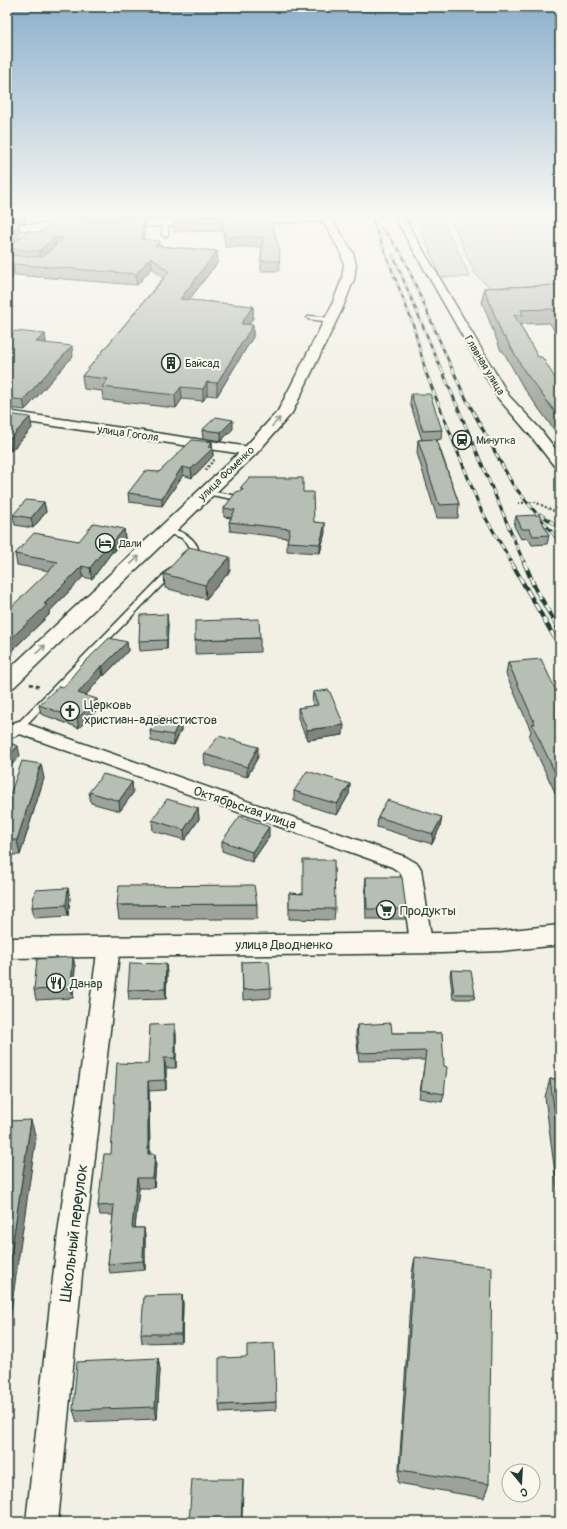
<svg xmlns="http://www.w3.org/2000/svg" width="567" height="1529" font-family="Pangolin,sans-serif">
<style>
.green{fill:#cfd2c8;stroke:#77887e}
.lines{fill:none;stroke-linecap:round;stroke-linejoin:round}
.lane-casing{stroke:#1f3d34;stroke-width:3}
.street-casing{stroke:#1f3d34;stroke-width:3}
.secondary-casing{stroke:#1f3d34;stroke-width:3}
.path-far2{stroke:#1f3d34;stroke-width:1.5;stroke-dasharray:1.5 1.5;stroke-linecap:butt}
.path-far1{stroke:#1f3d34;stroke-width:2;stroke-dasharray:2 2;stroke-linecap:butt}
.path{stroke:#1f3d34;stroke-width:2.5;stroke-dasharray:3 3;stroke-linecap:butt}
.lane{fill:#fbf7ec;fill-rule:evenodd}
.street{fill:#fbf7ec;fill-rule:evenodd}
.secondary{fill:#fbf7ec;fill-rule:evenodd}
.rail-far2-casing{stroke:#1f3d34;stroke-width:2.5}
.rail-far1-casing{stroke:#1f3d34;stroke-width:3}
.rail-casing{stroke:#1f3d34;stroke-width:4.5}
.rail-far2{stroke:#fbf7ec;stroke-width:1.5;stroke-dasharray:5;stroke-linecap:butt}
.rail-far1{stroke:#fbf7ec;stroke-width:2;stroke-dasharray:6;stroke-linecap:butt}
.rail{stroke:#fbf7ec;stroke-width:3;stroke-dasharray:8;stroke-linecap:butt}
.wall{fill:#9da39a;stroke:#1f3d34}
.shaded-wall{fill:#80857d;stroke:#1f3d34}
.building{fill:#b7beb3;stroke:#1f3d34}
.oneway{stroke:#8d9a90}
.labels{text-anchor:middle;stroke-width:4;stroke-linejoin:round;paint-order:stroke}
.far-poi-label{font-size:11px;fill:#1f3d34;stroke:#fbf7ec;text-anchor:start}
.far-street-label{font-size:11px;fill:#1f3d34;stroke:#fbf7ec}
.poi-label{font-size:13px;fill:#1f3d34;stroke:#fbf7ec;text-anchor:start}
.street-label{font-size:13px;fill:#1f3d34;stroke:#fbf7ec}
.near-street-label{font-size:16px;fill:#1f3d34;stroke:#fbf7ec}
</style>
<rect width="100%" height="100%" fill="#f2f0e5"/>
<filter id="ink" filterUnits="userSpaceOnUse"><feTurbulence type="fractalNoise" baseFrequency=".025" numOctaves="2"/><feDisplacementMap in="SourceGraphic" scale="8" xChannelSelector="R" yChannelSelector="G"/><feConvolveMatrix kernelMatrix="1 2 1 2 8 2 1 2 1" color-interpolation-filters="sRGB"/></filter>
<g filter="url(#ink)">
<g class="green">
<path d="M 416,216 L 441,216 L 470,277 L 440,277 Z"/>
<path d="M 457,216 L 560,216 L 560,299 L 493,288 L 484,283 L 475,274 L 454,226 L 453,222 Z"/>
</g>
<g class="lines">
<defs>
<g id="lane">
<path d="M 163,222 L 168,223 L 168,235 L 165,237 L 162,235 Z"/>
<path d="M 310,316 L 331,318 L 334,320 L 331,322 L 308,319 L 307,318 Z"/>
<path d="M 203,490 L 238,496 L 242,498 L 238,500 L 206,494 L 202,492 Z"/>
<path d="M 162,529 C 175,527 193,535 198,548 L 188,559 L 182,559 L 182,555 L 190,548 C 186,536 173,535 162,533 Z"/>
<path d="M 170,568 L 176,568 L 177,570 L 22,729 L 16,729 L 14,727 L 16,725 Z"/>
</g>
<g id="street">
<path d="M 394,216 L 403,216 L 509,396 L 540,429 L 560,455 L 560,468 L 555,467 L 530,435 L 498,398 Z"/>
<path d="M 40,224 L 45,227 L 43,229 L 11,256 L 7,257 L 7,249 L 37,225 Z"/>
<path d="M 7,411 L 250,447 L 255,448 L 257,451 L 255,454 L 250,455 L 7,419 Z"/>
<path d="M 19,721 L 406,857 L 418,864 L 421,869 L 432,943 L 429,949 L 421,952 L 413,949 L 410,943 L 401,873 L 392,867 L 20,734 L 7,739 L 7,725 Z"/>
<path d="M 109,937 L 117,940 L 120,946 L 86,1233 L 58,1522 L 26,1522 L 58,1233 L 98,946 L 101,940 Z"/>
</g>
<g id="secondary">
<path d="M 300,216 L 330,216 L 353,253 L 356,265 L 354,279 L 343,307 L 292,413 L 256,454 L 14,687 L 7,688 L 7,671 L 244,448 L 278,411 L 331,307 L 342,279 L 344,265 L 341,253 L 323,221 L 241,224 L 235,221 L 241,218 Z"/>
<path d="M 203,219 L 207,220 L 209,222 L 207,224 L 115,228 L 109,225 L 115,222 Z"/>
<path d="M 77,223 L 81,224 L 83,226 L 81,228 L 7,231 L 7,225 Z"/>
<path d="M 560,925 L 560,945 L 501,951 L 441,953 L 7,958 L 7,938 L 441,933 L 501,931 Z"/>
</g>
</defs>
<use href="#lane" class="lane-casing"/>
<use href="#street" class="street-casing"/>
<use href="#secondary" class="secondary-casing"/>
<path class="path-far2" d="M 342,220 L 382,217 L 387,219"/>
<g class="path-far1">
<path d="M 205,470 L 215,459"/>
<path d="M 518,503 L 535,502 L 554,511"/>
</g>
<path class="path" d="M 30,684 L 40,687"/>
<use href="#lane" class="lane"/>
<use href="#street" class="street"/>
<use href="#secondary" class="secondary"/>
<defs>
<g id="rail-far2">
<path d="M 371,216 L 413,324 L 425,369"/>
<path d="M 382,228 L 402,254 L 452,369"/>
<path d="M 393,255 L 441,369"/>
</g>
<g id="rail-far1">
<path d="M 424,368 L 481,510 L 512,563"/>
<path d="M 441,368 L 524,563"/>
<path d="M 452,368 L 463,393 L 513,485 L 560,542"/>
<path d="M 540,514 L 560,528"/>
</g>
<g id="rail">
<path d="M 511,562 L 560,647"/>
<path d="M 524,562 L 535,588 L 560,631"/>
</g>
</defs>
<use href="#rail-far2" class="rail-far2-casing"/>
<use href="#rail-far1" class="rail-far1-casing"/>
<use href="#rail" class="rail-casing"/>
<use href="#rail-far2" class="rail-far2"/>
<use href="#rail-far1" class="rail-far1"/>
<use href="#rail" class="rail"/>
</g>
<g class="wall">
<path d="M 7,216 L 27,216 L 24,223 L 19,223 L 20,232 L 17,239 L 7,247 Z"/>
<path d="M 53,216 L 187,216 L 186,217 L 194,217 L 193,216 L 257,216 L 280,262 L 279,271 L 261,271 L 261,261 L 262,247 L 225,247 L 223,231 L 173,232 L 173,218 L 146,217 L 146,219 L 145,219 L 145,228 L 144,240 L 160,246 L 217,251 L 218,262 L 189,300 L 253,306 L 253,318 L 248,325 L 253,325 L 253,337 L 217,396 L 207,395 L 203,401 L 182,399 L 176,408 L 103,400 L 102,391 L 84,389 L 82,376 L 163,278 L 152,268 L 137,285 L 15,275 L 7,282 L 7,247 L 41,233 L 54,220 Z"/>
<path d="M 560,285 L 560,342 L 550,323 L 521,324 L 521,327 L 538,357 L 560,386 L 560,433 L 558,431 L 555,431 L 523,387 L 503,351 L 501,351 L 482,302 L 484,288 Z"/>
<path d="M 45,334 L 46,343 L 73,356 L 25,410 L 7,408 L 7,340 Z"/>
<path d="M 411,394 L 442,430 L 441,439 L 437,440 L 459,504 L 458,518 L 437,518 L 417,453 L 418,440 L 422,440 L 410,403 Z"/>
<path d="M 7,414 L 32,428 L 11,451 L 7,450 Z"/>
<path d="M 233,429 L 221,441 L 203,438 L 202,430 Z"/>
<path d="M 212,442 L 213,456 L 192,478 L 183,475 L 162,506 L 129,502 L 128,493 L 159,472 Z"/>
<path d="M 241,487 L 303,492 L 314,522 L 325,532 L 320,553 L 287,551 L 287,542 L 288,538 L 230,531 L 229,522 L 231,518 L 224,517 L 224,508 L 241,490 Z"/>
<path d="M 44,502 L 46,512 L 33,528 L 15,525 L 13,515 Z"/>
<path d="M 516,516 L 549,535 L 547,544 L 532,545 L 528,538 L 521,539 L 514,526 Z"/>
<path d="M 124,529 L 125,539 L 114,552 L 112,552 L 92,579 L 83,577 L 49,612 L 49,615 L 7,655 L 49,571 L 17,565 L 15,554 L 79,541 Z"/>
<path d="M 230,571 L 206,599 L 165,588 L 164,574 Z"/>
<path d="M 168,624 L 167,649 L 140,651 L 139,641 Z"/>
<path d="M 260,638 L 260,652 L 195,654 L 195,640 Z"/>
<path d="M 127,642 L 128,651 L 104,676 L 103,675 L 86,695 L 98,709 L 79,728 L 41,714 L 39,705 L 64,687 Z"/>
<path d="M 508,662 L 560,699 L 560,803 L 529,737 L 531,731 L 506,674 Z"/>
<path d="M 313,692 L 343,735 L 307,740 L 298,718 L 298,708 L 314,706 L 312,702 Z"/>
<path d="M 180,720 L 181,730 L 174,745 L 151,741 L 150,731 Z"/>
<path d="M 204,754 L 258,757 L 247,777 L 205,765 Z"/>
<path d="M 44,778 L 20,855 L 7,855 L 7,803 Z"/>
<path d="M 132,782 L 133,793 L 120,811 L 91,803 L 89,792 Z"/>
<path d="M 350,784 L 349,794 L 337,815 L 294,801 L 294,791 Z"/>
<path d="M 198,808 L 199,819 L 185,840 L 153,831 L 152,820 Z"/>
<path d="M 378,817 L 442,817 L 440,827 L 432,844 L 377,827 Z"/>
<path d="M 269,837 L 252,862 L 222,851 L 222,841 Z"/>
<path d="M 366,877 L 406,909 L 405,919 L 366,919 L 365,887 Z"/>
<path d="M 289,893 L 303,894 L 335,909 L 334,920 L 289,919 Z"/>
<path d="M 70,898 L 68,916 L 34,918 L 32,907 Z"/>
<path d="M 257,904 L 257,919 L 119,919 L 117,905 Z"/>
<path d="M 73,957 L 75,967 L 73,998 L 36,1000 L 34,990 Z"/>
<path d="M 242,962 L 271,988 L 271,998 L 243,1000 Z"/>
<path d="M 166,964 L 167,974 L 166,999 L 129,1000 L 128,990 Z"/>
<path d="M 451,970 L 475,994 L 474,999 L 453,999 L 450,975 Z"/>
<path d="M 357,1025 L 392,1033 L 442,1033 L 444,1094 L 442,1102 L 419,1098 L 425,1060 L 359,1061 L 356,1034 Z"/>
<path d="M 176,1034 L 176,1068 L 166,1068 L 166,1090 L 149,1091 L 150,1154 L 156,1163 L 154,1188 L 139,1188 L 135,1228 L 144,1228 L 145,1237 L 145,1270 L 110,1273 L 108,1264 L 113,1215 L 100,1215 L 98,1206 L 111,1154 L 148,1064 Z"/>
<path d="M 550,1079 L 560,1079 L 560,1212 L 545,1097 Z"/>
<path d="M 415,1257 L 489,1484 L 484,1498 L 398,1483 L 412,1273 Z"/>
<path d="M 182,1295 L 183,1304 L 182,1342 L 142,1343 L 141,1334 Z"/>
<path d="M 158,1358 L 160,1370 L 157,1419 L 77,1422 L 73,1410 Z"/>
<path d="M 276,1402 L 276,1410 L 220,1413 L 219,1405 Z"/>
</g>
<g class="shaded-wall">
<path d="M 23,216 L 27,216 L 24,223 Z"/>
<path d="M 144,218 L 145,228 L 143,250 L 142,239 Z"/>
<path d="M 19,221 L 20,232 L 17,239 L 7,247 L 7,235 Z"/>
<path d="M 55,237 L 56,248 L 40,262 L 39,251 Z"/>
<path d="M 160,241 L 160,252 L 155,246 Z"/>
<path d="M 217,251 L 218,262 L 180,311 L 180,299 Z"/>
<path d="M 151,257 L 152,268 L 137,285 L 136,274 Z"/>
<path d="M 13,264 L 15,275 L 7,282 L 7,269 Z"/>
<path d="M 253,306 L 253,318 L 241,336 L 241,324 Z"/>
<path d="M 253,325 L 253,337 L 217,396 L 217,383 Z"/>
<path d="M 45,334 L 46,344 L 36,342 Z"/>
<path d="M 72,346 L 73,356 L 25,410 L 23,400 Z"/>
<path d="M 207,382 L 207,395 L 203,401 L 203,389 Z"/>
<path d="M 181,387 L 182,399 L 176,408 L 175,395 Z"/>
<path d="M 30,417 L 32,428 L 11,451 L 9,440 Z"/>
<path d="M 233,420 L 233,429 L 221,441 L 221,432 Z"/>
<path d="M 212,442 L 213,456 L 192,478 L 191,469 L 208,447 Z"/>
<path d="M 182,467 L 183,475 L 162,506 L 162,498 Z"/>
<path d="M 44,502 L 46,512 L 33,528 L 31,518 Z"/>
<path d="M 325,523 L 325,532 L 320,553 L 320,544 Z"/>
<path d="M 124,529 L 125,539 L 114,552 L 113,542 Z"/>
<path d="M 111,541 L 112,552 L 92,579 L 90,568 Z"/>
<path d="M 230,557 L 230,571 L 206,599 L 205,585 Z"/>
<path d="M 82,566 L 83,577 L 49,612 L 49,615 L 7,655 L 7,642 Z"/>
<path d="M 167,614 L 168,624 L 167,649 Z"/>
<path d="M 127,642 L 128,651 L 104,676 L 103,666 Z"/>
<path d="M 101,666 L 103,675 L 80,702 L 78,693 Z"/>
<path d="M 97,699 L 98,709 L 79,728 L 77,719 Z"/>
<path d="M 180,720 L 181,730 L 174,745 L 173,735 Z"/>
<path d="M 344,725 L 343,735 L 307,740 L 307,730 Z"/>
<path d="M 18,746 L 20,756 L 7,770 L 7,758 Z"/>
<path d="M 258,747 L 258,757 L 247,777 L 247,767 Z"/>
<path d="M 41,764 L 44,778 L 20,855 L 17,840 Z"/>
<path d="M 132,782 L 133,793 L 120,811 L 119,801 Z"/>
<path d="M 350,784 L 349,794 L 337,815 L 337,804 Z"/>
<path d="M 198,808 L 199,819 L 185,840 L 184,830 Z"/>
<path d="M 442,817 L 440,827 L 432,844 L 433,834 Z"/>
<path d="M 269,827 L 269,837 L 252,862 L 252,852 Z"/>
<path d="M 68,888 L 70,898 L 68,916 L 66,905 Z"/>
<path d="M 73,957 L 75,967 L 73,998 L 71,988 Z"/>
<path d="M 166,964 L 167,974 L 166,999 L 165,989 Z"/>
<path d="M 175,1024 L 176,1034 L 176,1068 L 175,1058 Z"/>
<path d="M 164,1058 L 166,1068 L 166,1090 L 165,1080 Z"/>
<path d="M 148,1081 L 149,1091 L 150,1163 L 148,1154 Z"/>
<path d="M 31,1120 L 36,1138 L 7,1338 L 7,1280 Z"/>
<path d="M 155,1154 L 156,1163 L 154,1188 L 153,1178 Z"/>
<path d="M 137,1178 L 139,1188 L 134,1237 L 132,1228 Z"/>
<path d="M 144,1228 L 145,1237 L 145,1270 L 143,1261 Z"/>
<path d="M 182,1295 L 183,1304 L 182,1342 L 181,1334 Z"/>
<path d="M 158,1358 L 160,1370 L 157,1419 L 155,1407 Z"/>
<path d="M 243,1479 L 243,1487 L 242,1522 L 241,1522 Z"/>
</g>
<g class="building">
<path d="M 236,216 L 257,216 L 259,220 L 265,219 L 265,216 L 270,216 L 280,251 L 279,261 L 261,261 L 263,237 L 225,237 L 222,221 L 173,222 L 173,218 Z"/>
<path d="M 144,218 L 142,239 L 160,241 L 155,246 L 217,251 L 180,299 L 253,306 L 241,324 L 253,325 L 217,383 L 207,382 L 203,389 L 181,387 L 175,395 L 102,387 L 108,379 L 82,376 L 169,272 L 151,257 L 136,274 L 13,264 L 7,269 L 7,255 L 42,257 L 62,240 L 62,238 L 55,237 L 39,251 L 7,249 L 7,247 L 10,246 L 28,231 L 41,233 L 51,220 Z"/>
<path d="M 7,221 L 19,221 L 16,228 L 7,235 Z"/>
<path d="M 560,285 L 560,324 L 552,309 L 521,310 L 523,315 L 514,315 L 538,357 L 542,357 L 560,386 L 560,415 L 558,416 L 525,372 L 505,337 L 503,337 L 484,288 Z"/>
<path d="M 15,331 L 45,334 L 36,342 L 72,346 L 23,400 L 7,398 L 7,340 Z"/>
<path d="M 411,394 L 430,394 L 442,430 L 423,431 Z"/>
<path d="M 7,414 L 30,417 L 9,440 L 7,440 Z"/>
<path d="M 216,417 L 233,420 L 221,432 L 202,430 Z"/>
<path d="M 436,439 L 459,504 L 439,505 L 418,440 Z"/>
<path d="M 192,440 L 212,442 L 208,447 L 213,448 L 191,469 L 182,467 L 162,498 L 128,493 L 145,471 L 159,472 Z"/>
<path d="M 249,478 L 303,478 L 303,492 L 313,492 L 314,522 L 325,523 L 320,544 L 287,542 L 290,529 L 229,522 L 235,510 L 224,508 L 236,492 L 243,490 L 241,487 Z"/>
<path d="M 26,500 L 44,502 L 31,518 L 13,515 Z"/>
<path d="M 539,515 L 549,535 L 533,536 L 530,529 L 522,529 L 516,516 Z"/>
<path d="M 94,523 L 124,529 L 113,542 L 111,541 L 90,568 L 82,566 L 44,604 L 47,605 L 7,642 L 7,611 L 58,562 L 15,554 L 34,533 L 79,541 Z"/>
<path d="M 189,547 L 230,557 L 205,585 L 164,574 Z"/>
<path d="M 167,614 L 167,640 L 139,641 L 140,615 Z"/>
<path d="M 259,619 L 260,638 L 195,640 L 195,621 Z"/>
<path d="M 109,638 L 127,642 L 103,666 L 101,666 L 78,693 L 97,699 L 77,719 L 39,705 L 59,686 L 64,687 L 78,669 Z"/>
<path d="M 541,659 L 560,699 L 560,783 L 532,724 L 535,724 L 508,662 Z"/>
<path d="M 329,690 L 344,725 L 307,730 L 298,708 L 318,705 L 313,692 Z"/>
<path d="M 157,716 L 180,720 L 173,735 L 150,731 Z"/>
<path d="M 219,736 L 258,747 L 247,767 L 204,754 Z"/>
<path d="M 7,742 L 18,746 L 7,758 Z"/>
<path d="M 22,761 L 41,764 L 17,840 L 7,840 L 7,803 Z"/>
<path d="M 307,771 L 350,784 L 337,804 L 294,791 Z"/>
<path d="M 103,774 L 132,782 L 119,801 L 89,792 Z"/>
<path d="M 167,799 L 198,808 L 184,830 L 152,820 Z"/>
<path d="M 387,800 L 442,817 L 433,834 L 378,817 Z"/>
<path d="M 240,816 L 269,827 L 252,852 L 222,841 Z"/>
<path d="M 303,860 L 334,860 L 335,909 L 289,908 L 289,893 L 303,894 Z"/>
<path d="M 366,877 L 402,877 L 406,909 L 367,909 Z"/>
<path d="M 254,885 L 257,904 L 117,905 L 119,886 Z"/>
<path d="M 68,888 L 66,905 L 32,907 L 35,890 Z"/>
<path d="M 73,957 L 71,988 L 34,990 L 37,959 Z"/>
<path d="M 269,961 L 271,988 L 243,990 L 242,962 Z"/>
<path d="M 130,963 L 166,964 L 165,989 L 128,990 Z"/>
<path d="M 451,970 L 471,971 L 475,994 L 454,994 Z"/>
<path d="M 391,1023 L 392,1033 L 442,1033 L 444,1066 L 447,1067 L 444,1094 L 421,1090 L 426,1051 L 359,1053 L 357,1025 Z"/>
<path d="M 175,1024 L 175,1058 L 164,1058 L 165,1080 L 148,1081 L 148,1154 L 155,1154 L 153,1178 L 137,1178 L 132,1228 L 144,1228 L 143,1261 L 108,1264 L 114,1205 L 98,1206 L 104,1154 L 111,1154 L 117,1063 L 148,1064 L 150,1025 Z"/>
<path d="M 550,1079 L 560,1079 L 560,1151 Z"/>
<path d="M 31,1120 L 7,1280 L 7,1121 Z"/>
<path d="M 415,1257 L 492,1267 L 489,1484 L 400,1470 Z"/>
<path d="M 182,1295 L 181,1334 L 141,1334 L 144,1296 Z"/>
<path d="M 274,1343 L 276,1402 L 219,1405 L 219,1358 L 247,1357 L 247,1345 Z"/>
<path d="M 158,1358 L 155,1407 L 73,1410 L 77,1362 Z"/>
<path d="M 192,1479 L 243,1479 L 241,1522 L 189,1522 Z"/>
</g>
<defs><path id="oneway-shaft" d="M-6 0H5M1.5-3L5.5 0L1.5 3" fill="none" stroke-width="1.6" stroke-linecap="round" stroke-linejoin="round"/></defs>
<g class="oneway">
<use href="#oneway-shaft" transform="translate(276 422) rotate(-47)"/>
<use href="#oneway-shaft" transform="translate(135 560) rotate(-43)"/>
<use href="#oneway-shaft" transform="translate(41 649) rotate(-43)"/>
</g>
</g>
<linearGradient id="sky" x2="0" y2="1"><stop stop-color="#8cb0cc"/><stop offset="0.5" stop-color="#f9f8f3"/><stop offset="1" stop-color="#f9f8f3" stop-opacity="0"/></linearGradient>
<rect width="567" height="430" fill="url(#sky)"/>
<defs>
<symbol id="building-ring" viewBox="-11 -11 22 22"><circle r="9.5" fill="#fbf7ec" stroke="#1f3d34" stroke-width="1.5"/><path d="M-4-6H4V6H1V3H-1V6H-4ZM-2.5-4.3h1.7v1.8h-1.7ZM.8-4.3h1.7v1.8H.8ZM-2.5-1h1.7V.8h-1.7ZM.8-1h1.7V.8H.8Z" fill="#1f3d34"/></symbol>
<symbol id="station-ring" viewBox="-11 -11 22 22"><circle r="9.5" fill="#fbf7ec" stroke="#1f3d34" stroke-width="1.5"/><path d="M-3-6H3Q5-6 5-4V2Q5 4 3 4L4.5 6H3L1.5 4h-3L-3 6H-4.5L-3 4Q-5 4-5 2V-4Q-5-6-3-6ZM-3.5-4v3h7v-3ZM-3.5 1v1.5H-2V1ZM2 1v1.5H3.5V1Z" fill="#1f3d34"/></symbol>
<symbol id="hotel-ring" viewBox="-11 -11 22 22"><circle r="9.5" fill="#fbf7ec" stroke="#1f3d34" stroke-width="1.5"/><path d="M-6-4.5h1.5V1H6V5H4.5V3h-9V5H-6ZM-4 0a1.8 1.8 0 1 1 3.6 0ZM.5 0V-2.5h3Q6-2.5 6 0Z" fill="#1f3d34"/></symbol>
<symbol id="church-ring" viewBox="-11 -11 22 22"><circle r="9.5" fill="#fbf7ec" stroke="#1f3d34" stroke-width="1.5"/><path d="M-1.2-6h2.4v3.5h3.3v2.4h-3.3V6h-2.4V-.1h-3.3v-2.4h3.3Z" fill="#1f3d34"/></symbol>
<symbol id="supermarket-ring" viewBox="-11 -11 22 22"><circle r="9.5" fill="#fbf7ec" stroke="#1f3d34" stroke-width="1.5"/><path d="M-6-5.5h2.5l.6 2H6L4.5 2H-2.5L-4.4-4H-6ZM-1.5 3.2a1.3 1.3 0 1 0 .1 0ZM3 3.2a1.3 1.3 0 1 0 .1 0Z" fill="#1f3d34"/></symbol>
<symbol id="restaurant-ring" viewBox="-11 -11 22 22"><circle r="9.5" fill="#fbf7ec" stroke="#1f3d34" stroke-width="1.5"/><path d="M-5-6h1v4h1v-4h1v4h1v-4h1v5L-1.5 .5V6h-2V.5L-5-1ZM5-6V6H3V1.5H1.5Q1.5-4 5-6Z" fill="#1f3d34"/></symbol>
</defs>
<g fill-rule="evenodd">
<use href="#building-ring" x="160" y="352" width="22" height="22"/>
<use href="#station-ring" x="451" y="429" width="22" height="22"/>
<use href="#hotel-ring" x="94" y="532" width="22" height="22"/>
<use href="#church-ring" x="59" y="700" width="22" height="22"/>
<use href="#supermarket-ring" x="375" y="899" width="22" height="22"/>
<use href="#restaurant-ring" x="45" y="972" width="22" height="22"/>
</g>
<g class="labels">
<g class="far-poi-label">
<text x="185" y="367">Байсад</text>
<text x="476" y="444">Минутка</text>
<text x="119" y="547">Дали</text>
</g>
<g class="far-street-label">
<text transform="translate(485 365) rotate(59)" y="4">Главная улица</text>
<text transform="translate(128 433) rotate(8)" y="4">улица Гоголя</text>
<text transform="translate(226 473) rotate(-44)" y="4">улица Фоменко</text>
</g>
<g class="poi-label">
<text x="84" y="709">Церковь<tspan x="84" dy="15">христиан-адвенстистов</tspan></text>
<text x="400" y="915">Продукты</text>
<text x="70" y="988">Данар</text>
</g>
<g class="street-label">
<text transform="translate(245 807) rotate(19)" y="5">Октябрьская улица</text>
<text x="284" y="949">улица Дводненко</text>
</g>
<g class="near-street-label">
<text transform="translate(73 1233) rotate(-83)" y="6">Школьный переулок</text>
</g>
</g>
<rect width="567" height="1529" fill="none" stroke="#fbf7ec" stroke-width="24"/>
<rect x="12" y="12" width="543" height="1505" fill="none" stroke="#1f3d34" stroke-width="1.5" filter="url(#ink)"/>
<g transform="translate(521 1483) rotate(162)"><circle r="19" fill="#fbf7ec" stroke="#a3ada2"/>
<path d="M0-3L7 15L0 10L-7 15Z" fill="#1f3d34"/>
<text y="-6" font-size="11" font-weight="bold" text-anchor="middle" fill="#1f3d34">С</text>
</g>
</svg>
